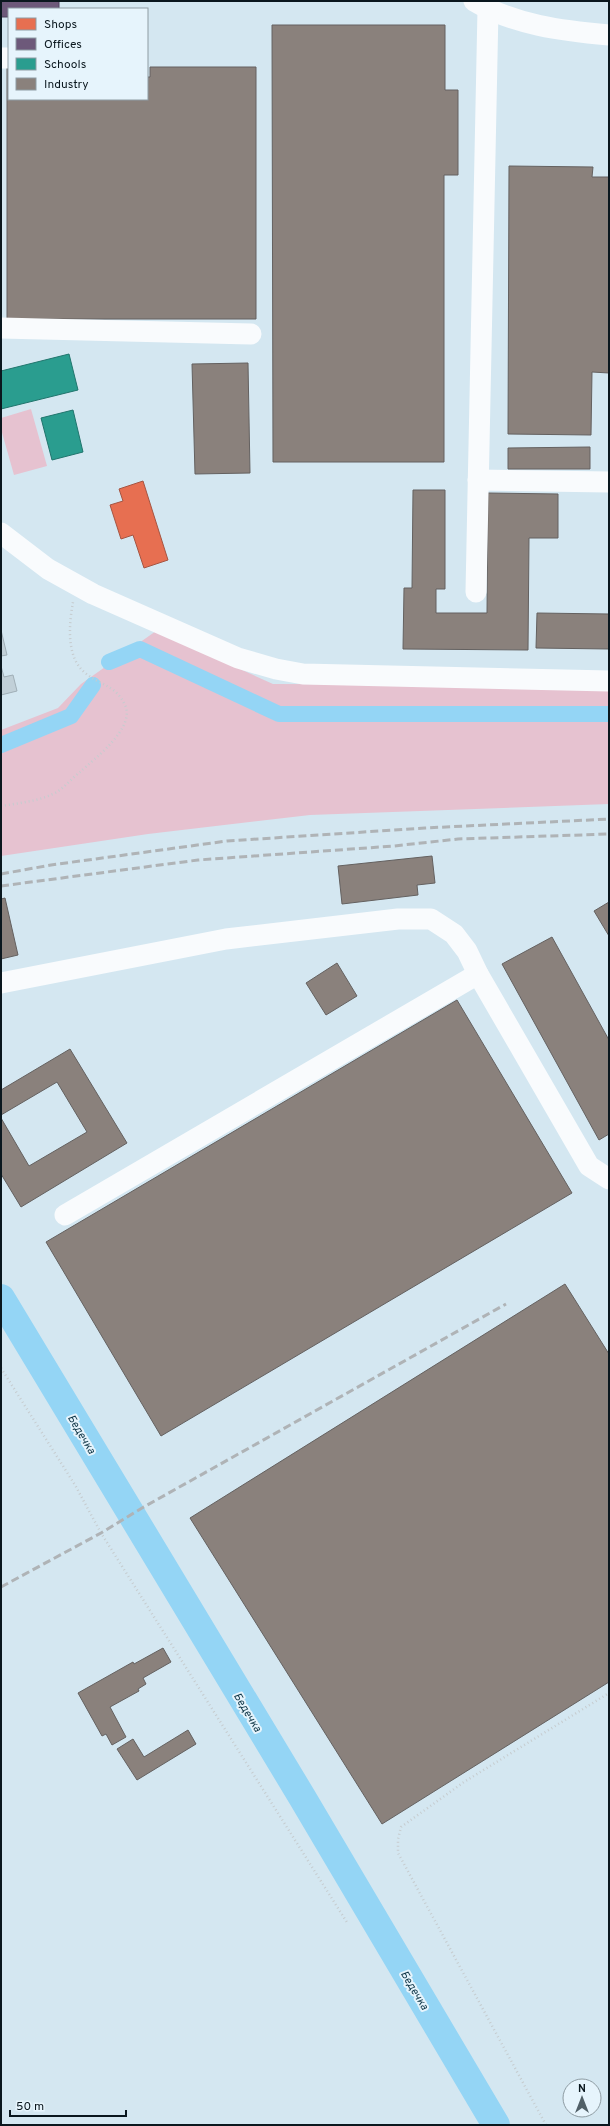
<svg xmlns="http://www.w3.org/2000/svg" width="610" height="2126" font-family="Overpass,sans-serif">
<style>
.green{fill:#e6c2d0}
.shops{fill:#e76f51;stroke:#a55542}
.offices{fill:#6d597a;stroke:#4f455e}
.schools{fill:#2a9d8f;stroke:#20756d}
.industry{fill:#8a817c;stroke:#646160}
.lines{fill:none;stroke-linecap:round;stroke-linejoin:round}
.canal{stroke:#94d5f5;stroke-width:16}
.river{stroke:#94d5f5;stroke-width:28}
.building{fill:#c1d0d8;stroke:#a0afb7}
.path{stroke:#c6cccf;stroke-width:2.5;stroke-dasharray:1 3;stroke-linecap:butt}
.minor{stroke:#f9fbfd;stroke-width:21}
.rail{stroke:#afb3b6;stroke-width:3;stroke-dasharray:8 4;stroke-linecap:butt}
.labels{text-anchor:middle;stroke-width:4;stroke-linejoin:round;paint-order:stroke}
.water-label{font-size:11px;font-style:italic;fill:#0d3445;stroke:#e6f4fc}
</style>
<rect width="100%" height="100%" fill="#d4e7f1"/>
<g class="green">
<path d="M 31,409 L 47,466 L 14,475 L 1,429 L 1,418 Z"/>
<path d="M 156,631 L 273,684 L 609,685 L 609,804 L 310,815 L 148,834 L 1,856 L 1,730 L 58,708 L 81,684 Z"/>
</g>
<path class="shops" d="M 143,481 L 168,560 L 144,568 L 133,535 L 121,539 L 110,505 L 123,501 L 119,489 Z"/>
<path class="offices" d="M 1,1 L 59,1 L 59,9 L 9,9 L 9,17 L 1,17 Z"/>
<g class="schools">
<path d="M 69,354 L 78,390 L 1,409 L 1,371 Z"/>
<path d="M 73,410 L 83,452 L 52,460 L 41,418 Z"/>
</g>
<g class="industry">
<path d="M 272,25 L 445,25 L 445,90 L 458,90 L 458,175 L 444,175 L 444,462 L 273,462 Z"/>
<path d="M 150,67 L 256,67 L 256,319 L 7,319 L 7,68 L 9,68 L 9,99 L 147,99 L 147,77 L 150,77 Z"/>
<path d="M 509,166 L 593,167 L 592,177 L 609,177 L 609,373 L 592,372 L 591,435 L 508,434 Z"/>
<path d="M 248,363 L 250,473 L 195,474 L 192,364 Z"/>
<path d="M 590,447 L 590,469 L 508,469 L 508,448 Z"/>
<path d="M 413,490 L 445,490 L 445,589 L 436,589 L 436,613 L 487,613 L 488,493 L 558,494 L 558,538 L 529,538 L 528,650 L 403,649 L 404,588 L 412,588 Z"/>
<path d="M 537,613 L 609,614 L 609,649 L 536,648 Z"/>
<path d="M 432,856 L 435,883 L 417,885 L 418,895 L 342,904 L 338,866 Z"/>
<path d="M 5,898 L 18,955 L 1,959 L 1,899 Z"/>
<path d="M 609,902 L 609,936 L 594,911 Z"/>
<path d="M 552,937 L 609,1040 L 609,1134 L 599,1140 L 502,964 Z"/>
<path d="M 337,963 L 357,996 L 326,1015 L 306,983 Z"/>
<path d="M 457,1000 L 572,1193 L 161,1436 L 46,1242 Z"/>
<path d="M 70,1049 L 127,1143 L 21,1207 L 1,1174 L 1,1118 L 29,1166 L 87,1132 L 57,1082 L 1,1115 L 1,1090 Z"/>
<path d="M 565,1284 L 609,1354 L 609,1682 L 382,1824 L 190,1518 Z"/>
<path d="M 163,1648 L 171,1662 L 143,1678 L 146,1684 L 138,1689 L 139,1691 L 110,1707 L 126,1737 L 112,1745 L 106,1734 L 102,1736 L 78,1693 L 133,1662 L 134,1664 Z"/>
<path d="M 188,1730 L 196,1744 L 137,1780 L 117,1749 L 133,1739 L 144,1757 Z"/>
</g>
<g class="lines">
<g class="canal">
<path d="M 109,662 L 140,649 L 279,714 L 609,714"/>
<path d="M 1,745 L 71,716 L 93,685"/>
</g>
<path class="river" d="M 1,1298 L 302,1797 L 496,2125"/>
</g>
<g class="building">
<path d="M 1,630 L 7,655 L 1,656 Z"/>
<path d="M 1,666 L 4,677 L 13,675 L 17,691 L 1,695 Z"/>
</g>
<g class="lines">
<g class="path">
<path d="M 1,806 C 20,803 40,801 57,792 C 65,787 72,778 80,772 C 94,759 136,728 125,705 C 116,685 99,685 84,672 C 66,656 69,624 73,602"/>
<path d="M 1,1368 L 75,1485 L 101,1533 L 348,1924"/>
<path d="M 546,2125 L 398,1853 L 398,1839 L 401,1827 L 464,1782 L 609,1693"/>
</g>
<g class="minor">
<path d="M 474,1 C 514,25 563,31 609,35"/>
<path d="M 1,58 L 9,58"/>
<path d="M 1,328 L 251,334"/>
<path d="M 478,480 L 609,482"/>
<path d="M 1,533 L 48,569 L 93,594 L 238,658 L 276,669 L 303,674 L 609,681"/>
<path d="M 476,592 L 488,9"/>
<path d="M 1,983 L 226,939 L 398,919 L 431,919 L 454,934 L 467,951 L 478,974 L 589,1166 L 609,1179"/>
<path d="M 65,1215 L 478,974"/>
</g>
<g class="rail">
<path d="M 1,874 L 51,865 L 227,841 L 425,828 L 609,819"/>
<path d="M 1,886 L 198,860 L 394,846 L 458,839 L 609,834"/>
<path d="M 1,1587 L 101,1533 L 142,1508 L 506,1304"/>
</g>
</g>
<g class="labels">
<g class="water-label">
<text transform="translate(82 1434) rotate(59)" y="4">Бедечка</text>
<text transform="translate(248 1712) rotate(59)" y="4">Бедечка</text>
<text transform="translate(415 1990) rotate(59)" y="4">Бедечка</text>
</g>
</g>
<rect width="610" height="2126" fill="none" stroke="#0a171e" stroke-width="4"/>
<rect x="8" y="8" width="140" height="92" fill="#e6f4fc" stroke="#8e9ca3"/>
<rect x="16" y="18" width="20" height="12" fill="#e76f51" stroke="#8e9ca3"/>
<text x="44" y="28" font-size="12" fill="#0a171e">Shops</text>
<rect x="16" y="38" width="20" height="12" fill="#6d597a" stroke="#8e9ca3"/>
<text x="44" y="48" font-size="12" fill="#0a171e">Offices</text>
<rect x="16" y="58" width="20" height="12" fill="#2a9d8f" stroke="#8e9ca3"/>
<text x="44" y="68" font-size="12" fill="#0a171e">Schools</text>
<rect x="16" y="78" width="20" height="12" fill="#8a817c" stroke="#8e9ca3"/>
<text x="44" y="88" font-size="12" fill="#0a171e">Industry</text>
<g transform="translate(582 2098)"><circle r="19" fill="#e6f4fc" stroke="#8e9ca3"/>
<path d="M0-3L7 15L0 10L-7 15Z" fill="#516068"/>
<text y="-6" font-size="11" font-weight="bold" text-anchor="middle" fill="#0a171e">N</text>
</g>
<path d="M10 2110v6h116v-6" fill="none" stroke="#0a171e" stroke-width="2"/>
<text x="16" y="2110" font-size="12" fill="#0a171e" stroke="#e6f4fc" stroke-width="3" paint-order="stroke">50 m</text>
</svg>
